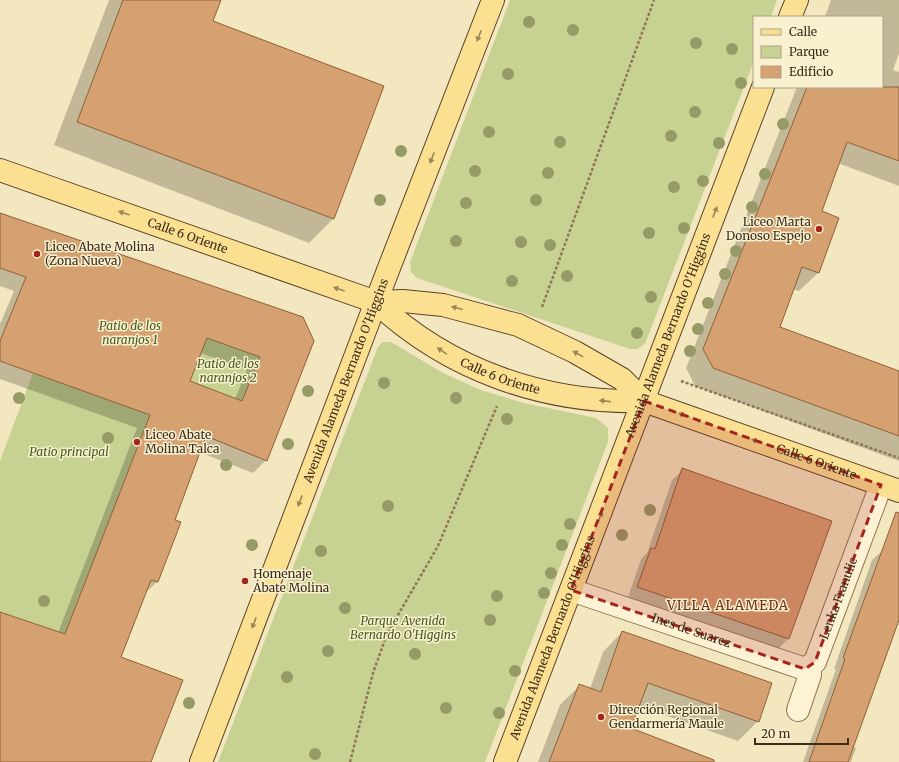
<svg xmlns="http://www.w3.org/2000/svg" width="899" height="762" font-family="Merriweather,serif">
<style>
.green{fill:#c7d292}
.shadow{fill:#0003;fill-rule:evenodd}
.building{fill:#d6a171;stroke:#906038;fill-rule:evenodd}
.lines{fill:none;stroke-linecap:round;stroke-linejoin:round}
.minor-casing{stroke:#8e7755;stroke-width:24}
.major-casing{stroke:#5b442a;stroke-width:24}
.path{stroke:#8e7755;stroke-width:2.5;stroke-dasharray:3 2;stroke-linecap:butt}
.minor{stroke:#fdf3d4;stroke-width:22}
.major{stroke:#fbe092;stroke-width:22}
.tree{fill:#959a67}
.oneway{fill:#9c8656}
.marked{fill:#a5251e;fill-opacity:0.2;stroke:#a5251e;stroke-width:3;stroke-dasharray:8 5;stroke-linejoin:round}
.poi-dot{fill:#a5251e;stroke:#f9f0d0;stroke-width:1.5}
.labels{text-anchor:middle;stroke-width:3;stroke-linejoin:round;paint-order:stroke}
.poi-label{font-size:12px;fill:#3c2d1b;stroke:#f9f0d0;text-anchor:start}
.street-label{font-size:12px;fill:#3c2d1b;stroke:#f9f0d0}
.park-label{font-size:12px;font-style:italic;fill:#485b1f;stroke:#f9f0d0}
.neighbourhood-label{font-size:13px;letter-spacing:1px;fill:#6e2d16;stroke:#f9f0d0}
</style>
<rect width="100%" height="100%" fill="#f3e7bf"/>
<g class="green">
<path d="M 510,0 L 777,0 L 771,17 L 754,17 L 754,61 L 645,344 L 637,349 L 630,349 L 417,278 L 411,272 L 410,262 Z"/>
<path d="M 207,338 L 260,357 L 242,401 L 190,381 Z"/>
<path d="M 383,342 L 391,342 L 445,374 L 481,390 L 524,403 L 596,418 L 608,428 L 608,442 L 485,762 L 218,762 L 378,347 Z"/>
<path d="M 33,373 L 150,415 L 65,634 L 0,612 L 0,461 Z"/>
</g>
<g class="shadow">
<path d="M 109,0 L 220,0 L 212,22 L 383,86 L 333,219 L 309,243 L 54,145 Z"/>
<path d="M 831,0 L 899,0 L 899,53 L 893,70 L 899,72 L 899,186 L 838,163 L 820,211 L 838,218 L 818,273 L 799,291 L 793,289 L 779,327 L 899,372 L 899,461 L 695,386 L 686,368 L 797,87 L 882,87 L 882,17 L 825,17 Z"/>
<path d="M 0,214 L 302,318 L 266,460 L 253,473 L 199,452 L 174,520 L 157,582 L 144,594 L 120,657 L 150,762 L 0,762 L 0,613 L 58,633 L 137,428 L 0,379 L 0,324 L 14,291 L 0,286 ZM 200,353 L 247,370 L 235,399 L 189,382 Z"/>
<path d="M 683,470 L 788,639 L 778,649 L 628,597 L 641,559 L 647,553 L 672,480 Z"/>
<path d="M 883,550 L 899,556 L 899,620 L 853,747 L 856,748 L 851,762 L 803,762 L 836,669 L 834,669 L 872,560 Z"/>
<path d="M 622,632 L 758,721 L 738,741 L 639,706 L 629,728 L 716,762 L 538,762 L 560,705 L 580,685 L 590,689 L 603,652 Z"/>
</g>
<g class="building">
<path d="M 123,0 L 221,0 L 213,21 L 384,86 L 334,219 L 77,122 Z"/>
<path d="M 807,87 L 899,87 L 899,161 L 847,142 L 822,211 L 839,218 L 819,273 L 802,267 L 780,327 L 899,371 L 899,436 L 713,368 L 703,349 Z"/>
<path d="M 0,213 L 303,317 L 314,341 L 267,461 L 206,436 L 175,520 L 181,522 L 158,582 L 151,580 L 121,657 L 183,680 L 151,762 L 0,762 L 0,612 L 65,634 L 150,415 L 0,361 L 0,341 L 26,277 L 0,268 ZM 207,338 L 260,357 L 242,401 L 190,381 Z"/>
<path d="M 682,468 L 832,521 L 789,639 L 637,587 L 651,548 L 655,549 Z"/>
<path d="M 896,512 L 899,513 L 899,620 L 848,762 L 809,762 L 845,659 L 843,658 Z"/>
<path d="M 622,631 L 772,683 L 759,722 L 648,683 L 631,728 L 714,760 L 714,762 L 549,762 L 579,684 L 601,692 Z"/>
</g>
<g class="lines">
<defs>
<g id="minor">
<path id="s1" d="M 571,590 L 805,669 L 815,662 L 881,485"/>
<path d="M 798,710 L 810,675 L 810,666"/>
</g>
<g id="major">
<path d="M 790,17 L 797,0"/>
<path id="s2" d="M 0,170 L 376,302 L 403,301 L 443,305 L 518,325 L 575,352 L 622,379 L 644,401"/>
<path id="s3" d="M 376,302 C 448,370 545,404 644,401 L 899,491"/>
<path id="s4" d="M 201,762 L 387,273 L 493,0"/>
<path id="s5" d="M 505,762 L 763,87"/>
</g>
</defs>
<use href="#minor" class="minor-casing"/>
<use href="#major" class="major-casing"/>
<g class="path">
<path d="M 542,307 L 654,0"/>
<path d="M 681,381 L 899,458"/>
<path d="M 350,762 L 373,673 L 387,634 L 438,546 L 497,406"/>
</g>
<use href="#minor" class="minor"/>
<use href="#major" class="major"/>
</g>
<g class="tree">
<circle cx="529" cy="22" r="6"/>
<circle cx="573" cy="30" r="6"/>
<circle cx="696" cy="43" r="6"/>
<circle cx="732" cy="49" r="6"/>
<circle cx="508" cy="74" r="6"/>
<circle cx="741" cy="83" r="6"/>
<circle cx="695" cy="112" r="6"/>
<circle cx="783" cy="124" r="6"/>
<circle cx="489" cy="132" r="6"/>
<circle cx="671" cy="136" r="6"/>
<circle cx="560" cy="142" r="6"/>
<circle cx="719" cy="143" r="6"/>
<circle cx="401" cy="151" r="6"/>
<circle cx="475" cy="171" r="6"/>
<circle cx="548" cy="173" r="6"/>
<circle cx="765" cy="174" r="6"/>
<circle cx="703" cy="181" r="6"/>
<circle cx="674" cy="187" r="6"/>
<circle cx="380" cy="200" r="6"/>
<circle cx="536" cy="200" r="6"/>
<circle cx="466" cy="203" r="6"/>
<circle cx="752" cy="207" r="6"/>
<circle cx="684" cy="228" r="6"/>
<circle cx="649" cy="233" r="6"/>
<circle cx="456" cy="241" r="6"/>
<circle cx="521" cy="242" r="6"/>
<circle cx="550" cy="245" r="6"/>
<circle cx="736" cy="251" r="6"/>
<circle cx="725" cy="274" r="6"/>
<circle cx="567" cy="276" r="6"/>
<circle cx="512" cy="281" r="6"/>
<circle cx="651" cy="297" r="6"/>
<circle cx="708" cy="303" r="6"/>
<circle cx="698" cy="329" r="6"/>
<circle cx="637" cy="333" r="6"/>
<circle cx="690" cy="351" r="6"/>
<circle cx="384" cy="383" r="6"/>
<circle cx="308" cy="391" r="6"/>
<circle cx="19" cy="398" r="6"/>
<circle cx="456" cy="398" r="6"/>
<circle cx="507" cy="419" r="6"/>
<circle cx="108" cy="438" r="6"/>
<circle cx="288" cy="444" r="6"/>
<circle cx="226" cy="465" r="6"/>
<circle cx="388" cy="506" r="6"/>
<circle cx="650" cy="510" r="6"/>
<circle cx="570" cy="524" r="6"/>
<circle cx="622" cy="535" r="6"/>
<circle cx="252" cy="545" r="6"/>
<circle cx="562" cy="545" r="6"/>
<circle cx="321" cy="551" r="6"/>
<circle cx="551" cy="573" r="6"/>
<circle cx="544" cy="593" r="6"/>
<circle cx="497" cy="596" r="6"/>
<circle cx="44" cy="601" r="6"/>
<circle cx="345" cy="608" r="6"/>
<circle cx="490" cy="620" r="6"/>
<circle cx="328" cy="651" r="6"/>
<circle cx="415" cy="654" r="6"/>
<circle cx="515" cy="671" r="6"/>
<circle cx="287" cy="677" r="6"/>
<circle cx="189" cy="703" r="6"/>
<circle cx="446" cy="708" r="6"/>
<circle cx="499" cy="713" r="6"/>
<circle cx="315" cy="754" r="6"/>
</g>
<defs><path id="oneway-solid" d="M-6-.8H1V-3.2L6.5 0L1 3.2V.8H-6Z"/></defs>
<g class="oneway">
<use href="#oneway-solid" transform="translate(479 36) rotate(111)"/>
<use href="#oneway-solid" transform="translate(432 158) rotate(111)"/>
<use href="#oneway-solid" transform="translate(715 212) rotate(-69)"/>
<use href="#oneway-solid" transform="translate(124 213) rotate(-161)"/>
<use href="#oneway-solid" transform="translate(339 289) rotate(-161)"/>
<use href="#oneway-solid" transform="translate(457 308) rotate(-166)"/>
<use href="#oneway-solid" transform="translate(442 351) rotate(-146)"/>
<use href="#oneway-solid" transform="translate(578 354) rotate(-151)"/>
<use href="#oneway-solid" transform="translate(605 401) rotate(-173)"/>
<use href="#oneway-solid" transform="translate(684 415) rotate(-160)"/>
<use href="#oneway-solid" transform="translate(757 441) rotate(-161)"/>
<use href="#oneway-solid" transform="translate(300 501) rotate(111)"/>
<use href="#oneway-solid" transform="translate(600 517) rotate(-69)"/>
<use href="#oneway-solid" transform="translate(254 623) rotate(111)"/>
</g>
<path class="marked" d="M 644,401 L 881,485 L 815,662 L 805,669 L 571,590 Z"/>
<g class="poi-dot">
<circle cx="819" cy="229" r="4"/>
<circle cx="37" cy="254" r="4"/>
<circle cx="137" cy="442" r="4"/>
<circle cx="245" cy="581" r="4"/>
<circle cx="601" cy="717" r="4"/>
</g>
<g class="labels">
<g class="poi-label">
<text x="811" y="226" text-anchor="end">Liceo Marta<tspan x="811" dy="14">Donoso Espejo</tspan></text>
<text x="45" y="251">Liceo Abate Molina<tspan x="45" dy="14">(Zona Nueva)</tspan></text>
<text x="145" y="439">Liceo Abate<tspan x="145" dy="14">Molina Talca</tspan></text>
<text x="253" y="578">Homenaje<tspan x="253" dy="14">Abate Molina</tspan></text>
<text x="609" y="714">Dirección Regional<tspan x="609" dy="14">Gendarmería Maule</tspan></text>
</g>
<g class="street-label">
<text dy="4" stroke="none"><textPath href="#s2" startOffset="199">Calle 6 Oriente</textPath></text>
<text dy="4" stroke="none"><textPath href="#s5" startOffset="457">Avenida Alameda Bernardo O'Higgins</textPath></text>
<text dy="4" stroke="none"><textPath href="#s3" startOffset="146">Calle 6 Oriente</textPath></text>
<text dy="4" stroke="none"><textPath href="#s4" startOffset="408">Avenida Alameda Bernardo O'Higgins</textPath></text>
<text dy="4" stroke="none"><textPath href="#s3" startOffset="476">Calle 6 Oriente</textPath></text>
<text dy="4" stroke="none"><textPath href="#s1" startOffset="327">Lenka Franulic</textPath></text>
<text dy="4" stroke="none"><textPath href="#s1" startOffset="127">Ines de Suarez</textPath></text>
<text dy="4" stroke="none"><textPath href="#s5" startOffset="133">Avenida Alameda Bernardo O'Higgins</textPath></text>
</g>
<g class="park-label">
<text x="130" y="330">Patio de los<tspan x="130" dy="14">naranjos 1</tspan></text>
<text x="228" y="368">Patio de los<tspan x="228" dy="14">naranjos 2</tspan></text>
<text x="69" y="456">Patio principal</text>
<text x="403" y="625">Parque Avenida<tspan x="403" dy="14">Bernardo O'Higgins</tspan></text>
</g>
<g class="neighbourhood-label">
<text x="728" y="610">VILLA ALAMEDA</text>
</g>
</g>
<rect x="753" y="16" width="130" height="72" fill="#f9f0d0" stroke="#ada288"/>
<rect x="761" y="29" width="20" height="6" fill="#fbe092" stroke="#ada288"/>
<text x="789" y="36" font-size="12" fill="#3c2d1b">Calle</text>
<rect x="761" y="46" width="20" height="12" fill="#c7d292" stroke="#ada288"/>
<text x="789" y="56" font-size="12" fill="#3c2d1b">Parque</text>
<rect x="761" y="66" width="20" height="12" fill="#d6a171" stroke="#ada288"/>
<text x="789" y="76" font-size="12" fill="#3c2d1b">Edificio</text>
<path d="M755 738v6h93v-6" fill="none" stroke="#3c2d1b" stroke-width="2"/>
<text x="761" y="738" font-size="12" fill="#3c2d1b" stroke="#f9f0d0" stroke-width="3" paint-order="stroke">20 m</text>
</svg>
